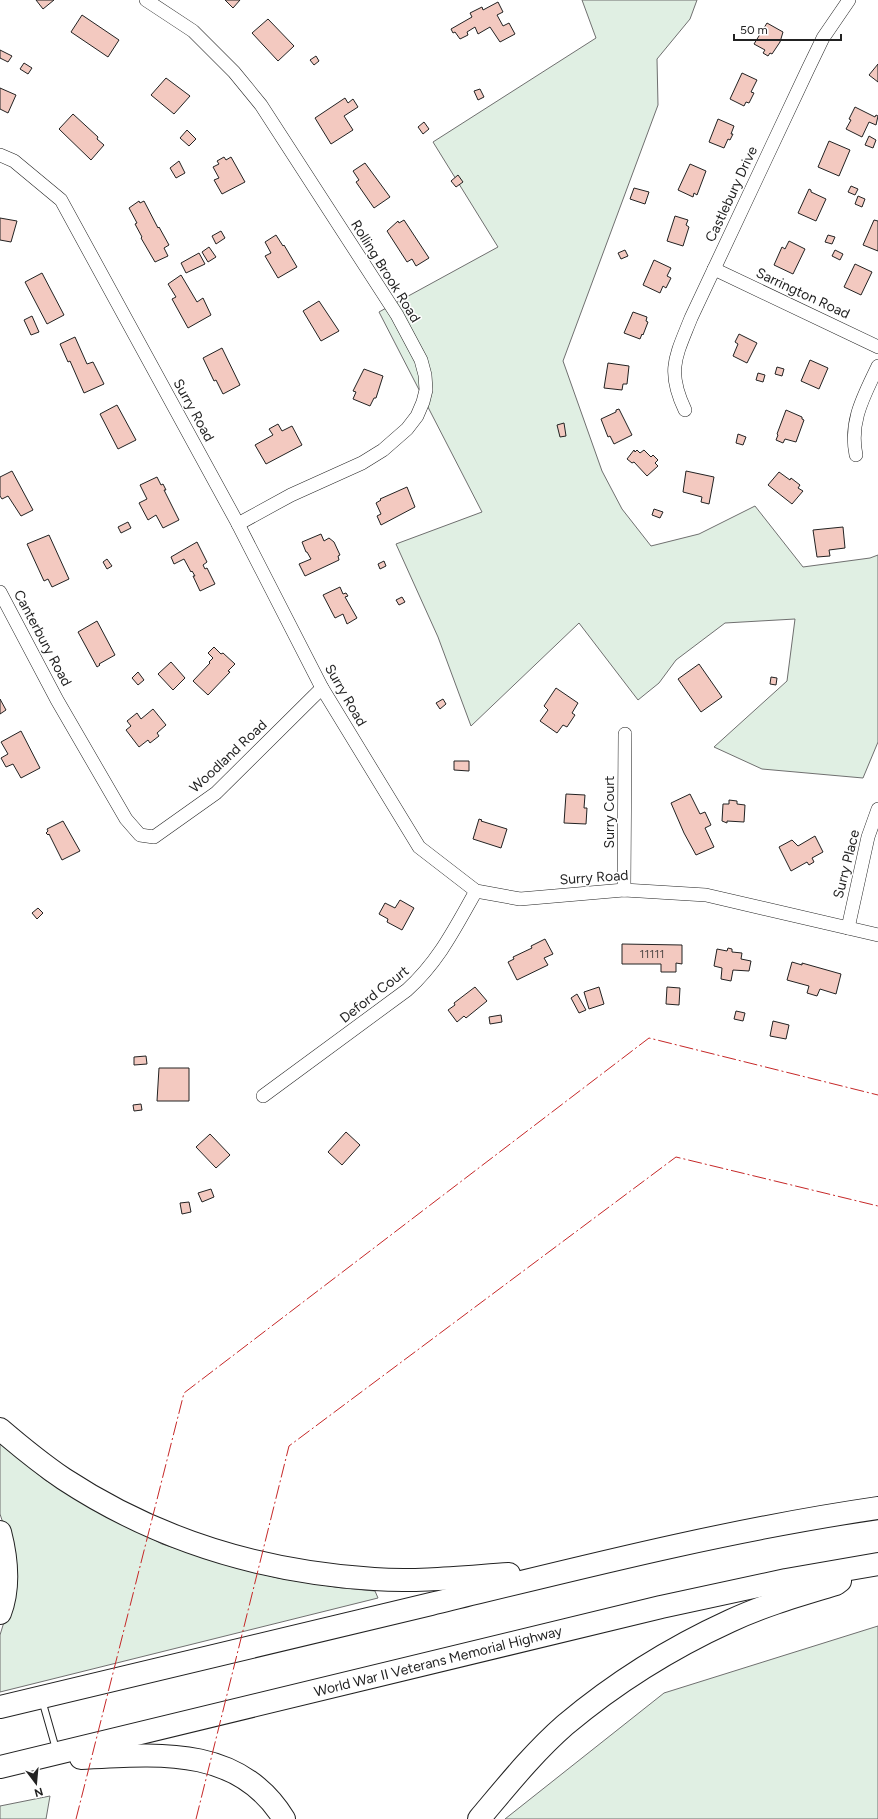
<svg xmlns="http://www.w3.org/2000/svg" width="878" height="1819" font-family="Figtree,sans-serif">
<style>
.green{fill:#e0efe3;stroke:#6f6f6f}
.building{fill:#f3c9c0;stroke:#222}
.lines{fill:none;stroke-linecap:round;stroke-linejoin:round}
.service-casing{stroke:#222;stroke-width:8}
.minor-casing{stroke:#222;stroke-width:14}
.motorway-casing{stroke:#222;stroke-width:24}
.service{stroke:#fff;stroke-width:6}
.minor{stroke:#fff;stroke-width:13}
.motorway{stroke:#fff;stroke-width:22}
.power{stroke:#c62828;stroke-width:1;stroke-dasharray:14 3 2 3;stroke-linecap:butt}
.labels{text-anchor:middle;stroke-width:3;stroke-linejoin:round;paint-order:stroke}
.number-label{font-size:12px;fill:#564c4a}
.street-label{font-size:14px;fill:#222;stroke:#fff}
</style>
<rect width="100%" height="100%" fill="#fff"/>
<g class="green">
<path d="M 582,0 L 697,0 L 690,19 L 657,59 L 658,105 L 563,361 L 602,471 L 622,509 L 651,546 L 699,534 L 755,506 L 803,567 L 870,558 L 878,555 L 878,742 L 863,778 L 762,769 L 714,747 L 787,681 L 795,619 L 725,623 L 676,660 L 659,683 L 638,700 L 579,623 L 471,726 L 438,637 L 396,544 L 482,512 L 379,312 L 498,247 L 433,142 L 596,38 Z"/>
<path d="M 0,1443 L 45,1480 L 82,1502 L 162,1544 L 238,1568 L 278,1578 L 342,1588 L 375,1591 L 378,1598 L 0,1692 L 0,1635 L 4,1622 L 8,1538 L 0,1514 Z"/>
<path d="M 878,1626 L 878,1819 L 505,1819 L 664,1693 Z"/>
<path d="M 50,1796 L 46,1819 L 0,1819 L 0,1806 Z"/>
</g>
<g class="building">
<path d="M 36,0 L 54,0 L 43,9 Z"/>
<path d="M 225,0 L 240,0 L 233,8 Z"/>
<path d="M 498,2 L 503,12 L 497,15 L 503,26 L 509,23 L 515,34 L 500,42 L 490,27 L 478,34 L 475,27 L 467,32 L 468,35 L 460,39 L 455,32 L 453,33 L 451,29 L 472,17 L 470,13 L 482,7 L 483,10 Z"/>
<path d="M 82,15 L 119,40 L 108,57 L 71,32 Z"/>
<path d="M 268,19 L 294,46 L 278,61 L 252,33 Z"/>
<path d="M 767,23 L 783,32 L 780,42 L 772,54 L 770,53 L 768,56 L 763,53 L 765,50 L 754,44 Z"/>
<path d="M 0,50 L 12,56 L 8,62 L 0,58 Z"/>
<path d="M 316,56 L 319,61 L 314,65 L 310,60 Z"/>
<path d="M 24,63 L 32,68 L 28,74 L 20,69 Z"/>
<path d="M 878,64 L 878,82 L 869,75 Z"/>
<path d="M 742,73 L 757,80 L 751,92 L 754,93 L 749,103 L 746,102 L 744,106 L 730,99 Z"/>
<path d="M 166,78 L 190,96 L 174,114 L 151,95 Z"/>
<path d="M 0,88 L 16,95 L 8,113 L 0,109 Z"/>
<path d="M 480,89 L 484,97 L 478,100 L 474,91 Z"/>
<path d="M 345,98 L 348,103 L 353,99 L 358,107 L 344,116 L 353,130 L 331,144 L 315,118 Z"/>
<path d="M 855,107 L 875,117 L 876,115 L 878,116 L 876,125 L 869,122 L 862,137 L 846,129 L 851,120 L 849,119 Z"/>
<path d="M 73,114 L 98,137 L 97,139 L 104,145 L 91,160 L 59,129 Z"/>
<path d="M 718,119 L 734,126 L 731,134 L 733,134 L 730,140 L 728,139 L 724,148 L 709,142 Z"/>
<path d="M 424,122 L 429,129 L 423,134 L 418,127 Z"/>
<path d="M 187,130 L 196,139 L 189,146 L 180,138 Z"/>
<path d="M 869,136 L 876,140 L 873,148 L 865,145 Z"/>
<path d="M 829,141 L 850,150 L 839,176 L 818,167 Z"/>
<path d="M 224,157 L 226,160 L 231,157 L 245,182 L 222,194 L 214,180 L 219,178 L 213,167 L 219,164 L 217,161 Z"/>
<path d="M 179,161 L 185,173 L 176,178 L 170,168 Z"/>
<path d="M 365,163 L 390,197 L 374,208 L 356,182 L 359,180 L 353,171 Z"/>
<path d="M 690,164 L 706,171 L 697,195 L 694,193 L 693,197 L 678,190 Z"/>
<path d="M 458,175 L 463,182 L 456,187 L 451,181 Z"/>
<path d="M 851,186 L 858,189 L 855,195 L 848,192 Z"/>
<path d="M 634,188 L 649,192 L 645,204 L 630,199 Z"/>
<path d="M 809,189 L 811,190 L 811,192 L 826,199 L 816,221 L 798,213 Z"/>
<path d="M 858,196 L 865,199 L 862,207 L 855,204 Z"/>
<path d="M 139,201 L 140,203 L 144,201 L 158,228 L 159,227 L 169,245 L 164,248 L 168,256 L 155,262 L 141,238 L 142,237 L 135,224 L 137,223 L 129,208 Z"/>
<path d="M 675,216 L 688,220 L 686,225 L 689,227 L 683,246 L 667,241 Z"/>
<path d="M 0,218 L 17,221 L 11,242 L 0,240 Z"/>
<path d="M 404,220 L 429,258 L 416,266 L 412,259 L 407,262 L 387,231 L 398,221 L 399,223 Z"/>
<path d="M 874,220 L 878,221 L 878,251 L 863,245 Z"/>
<path d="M 221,231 L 225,238 L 216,244 L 212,236 Z"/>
<path d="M 276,235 L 283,246 L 284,245 L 297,267 L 278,278 L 265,256 L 271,253 L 265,242 Z"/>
<path d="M 828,235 L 835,237 L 832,244 L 825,242 Z"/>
<path d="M 789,241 L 805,249 L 793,274 L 774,265 L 782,247 L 785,249 Z"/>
<path d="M 209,247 L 216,257 L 208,262 L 202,252 Z"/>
<path d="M 625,250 L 628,256 L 621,259 L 618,253 Z"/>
<path d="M 835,250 L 843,254 L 840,260 L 832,256 Z"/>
<path d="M 199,253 L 205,264 L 186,273 L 181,263 Z"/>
<path d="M 654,260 L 671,268 L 667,276 L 671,278 L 666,288 L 663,286 L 660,293 L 643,285 Z"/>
<path d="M 855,264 L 872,272 L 861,295 L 844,287 Z"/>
<path d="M 42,273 L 64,315 L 47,324 L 25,282 Z"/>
<path d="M 181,275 L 197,302 L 203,298 L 211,315 L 188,328 L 172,299 L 176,297 L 168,284 Z"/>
<path d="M 319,301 L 339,331 L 321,341 L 303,311 Z"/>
<path d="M 633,312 L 647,317 L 646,321 L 648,322 L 643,335 L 642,334 L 640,339 L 624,333 Z"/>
<path d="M 32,316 L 39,332 L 31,335 L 24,320 Z"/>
<path d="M 739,334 L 757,343 L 747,363 L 733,356 L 738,344 L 735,342 Z"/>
<path d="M 75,337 L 87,364 L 93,362 L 104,384 L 84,393 L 70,361 L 68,362 L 60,344 Z"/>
<path d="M 222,348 L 240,385 L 223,394 L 216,380 L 214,381 L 203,358 Z"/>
<path d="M 810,360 L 828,368 L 819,389 L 801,381 Z"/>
<path d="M 608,363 L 629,366 L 627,384 L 623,384 L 622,390 L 604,388 Z"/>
<path d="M 777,367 L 784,369 L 782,376 L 775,374 Z"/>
<path d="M 364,369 L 383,376 L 376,398 L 374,398 L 370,406 L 353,399 L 356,392 L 353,391 Z"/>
<path d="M 758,373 L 765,375 L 763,382 L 756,380 Z"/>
<path d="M 117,405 L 136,440 L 118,449 L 100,414 Z"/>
<path d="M 619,409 L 632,435 L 614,444 L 610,436 L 608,437 L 601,419 L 616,412 L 616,410 Z"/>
<path d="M 786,410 L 802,417 L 802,419 L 804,420 L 796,442 L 785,439 L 783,443 L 776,440 L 778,435 L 777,434 Z"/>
<path d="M 564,423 L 566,436 L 560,437 L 557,425 Z"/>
<path d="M 278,424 L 282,431 L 292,426 L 302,445 L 266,464 L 255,445 L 273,435 L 269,429 Z"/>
<path d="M 738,434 L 746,437 L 743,445 L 736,443 Z"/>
<path d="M 634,450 L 635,452 L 637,450 L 640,453 L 644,450 L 651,457 L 653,455 L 658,460 L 655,463 L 658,466 L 647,476 L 634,462 L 632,463 L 627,459 Z"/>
<path d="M 12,471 L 33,510 L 21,516 L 8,496 L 2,499 L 0,496 L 0,477 Z"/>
<path d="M 686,471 L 714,477 L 709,504 L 701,502 L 702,497 L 683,492 Z"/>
<path d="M 779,472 L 790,480 L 791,478 L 800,485 L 798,488 L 803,491 L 792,504 L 768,485 Z"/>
<path d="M 157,477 L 161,485 L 163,484 L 166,490 L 164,490 L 179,520 L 163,528 L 156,515 L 148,520 L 139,503 L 147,499 L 140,485 Z"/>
<path d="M 407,487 L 415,507 L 381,525 L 377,516 L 381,514 L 376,503 L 381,500 L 380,499 Z"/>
<path d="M 654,509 L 663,512 L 660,518 L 652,515 Z"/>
<path d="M 128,522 L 131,528 L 121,533 L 118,527 Z"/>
<path d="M 843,527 L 845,548 L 829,550 L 830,556 L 817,557 L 813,530 Z"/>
<path d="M 321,534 L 324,541 L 329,538 L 334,542 L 340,555 L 338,556 L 339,560 L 305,576 L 299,564 L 311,559 L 307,552 L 306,552 L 302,542 Z"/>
<path d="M 49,535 L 69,579 L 52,587 L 48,579 L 44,581 L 27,544 Z"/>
<path d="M 197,542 L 207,562 L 203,565 L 205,569 L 207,568 L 215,584 L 200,591 L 193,576 L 195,576 L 192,571 L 191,572 L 184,559 L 174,564 L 171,557 Z"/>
<path d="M 107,559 L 112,566 L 107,569 L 103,562 Z"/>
<path d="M 384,561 L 386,566 L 380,569 L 378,564 Z"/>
<path d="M 340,587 L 343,594 L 346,593 L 348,596 L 345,597 L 357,618 L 347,624 L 343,614 L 335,618 L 323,595 Z"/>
<path d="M 402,597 L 405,602 L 399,605 L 396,600 Z"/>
<path d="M 97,621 L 115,655 L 99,664 L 100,665 L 97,667 L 78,632 Z"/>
<path d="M 214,647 L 221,654 L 223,653 L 235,664 L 228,671 L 230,672 L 208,695 L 193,681 L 210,663 L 209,662 L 213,658 L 208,653 Z"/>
<path d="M 171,662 L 185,678 L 173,690 L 158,674 Z"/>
<path d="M 699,664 L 722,697 L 701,712 L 678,679 Z"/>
<path d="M 138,672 L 144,680 L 138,685 L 132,678 Z"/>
<path d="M 771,677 L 777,678 L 776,685 L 770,684 Z"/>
<path d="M 556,688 L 578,703 L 572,713 L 575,715 L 567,727 L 563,725 L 557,733 L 540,721 L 548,710 L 544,706 Z"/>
<path d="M 0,699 L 6,710 L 0,714 Z"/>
<path d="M 443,699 L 446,704 L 440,709 L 436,703 Z"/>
<path d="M 153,709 L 166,725 L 157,733 L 159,736 L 150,743 L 148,740 L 139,747 L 126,730 L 131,726 L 127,721 L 137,713 L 141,719 Z"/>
<path d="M 21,731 L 40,768 L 21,778 L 13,764 L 6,767 L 1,758 L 8,754 L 1,742 Z"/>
<path d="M 454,761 L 469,761 L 469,771 L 454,770 Z"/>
<path d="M 566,794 L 585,795 L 584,808 L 587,808 L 586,824 L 564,823 Z"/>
<path d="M 690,794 L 700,814 L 705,812 L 711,825 L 705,828 L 714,847 L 696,855 L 684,833 L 671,803 Z"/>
<path d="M 729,800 L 737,801 L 737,804 L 745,805 L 744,822 L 727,821 L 727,823 L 722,821 L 723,804 L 729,804 Z"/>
<path d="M 479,819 L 482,820 L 481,821 L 507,829 L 501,848 L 473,839 Z"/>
<path d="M 63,821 L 80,851 L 62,860 L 49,834 L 48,835 L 46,833 L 48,831 L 47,829 Z"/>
<path d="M 815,836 L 823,852 L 812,858 L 814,862 L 809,865 L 807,862 L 791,871 L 779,847 L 792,840 L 798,846 Z"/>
<path d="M 400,900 L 414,908 L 402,930 L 387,922 L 388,919 L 379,914 L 385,903 L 395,908 Z"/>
<path d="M 38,908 L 43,913 L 37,919 L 32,913 Z"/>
<path d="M 545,939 L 553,954 L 544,958 L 548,965 L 517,980 L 508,962 L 514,959 L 513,957 L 532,948 L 531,946 Z"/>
<path d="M 622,944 L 682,945 L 682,964 L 676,963 L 676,972 L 661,972 L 661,964 L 622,964 Z"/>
<path d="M 728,948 L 732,949 L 732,952 L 742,953 L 741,959 L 751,961 L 749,971 L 733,970 L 731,981 L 721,979 L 722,968 L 714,966 L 717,949 L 727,951 Z"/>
<path d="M 792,962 L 802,965 L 802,963 L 841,974 L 836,994 L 820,989 L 817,996 L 807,993 L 809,986 L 787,980 Z"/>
<path d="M 475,987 L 487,1001 L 466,1018 L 464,1016 L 457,1022 L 448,1010 L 455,1005 L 454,1003 Z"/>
<path d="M 599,987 L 604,1004 L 589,1009 L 584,992 Z"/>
<path d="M 667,987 L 680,988 L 679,1005 L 666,1004 Z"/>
<path d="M 577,994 L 586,1010 L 579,1013 L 571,998 Z"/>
<path d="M 736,1011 L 745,1013 L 743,1021 L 734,1019 Z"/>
<path d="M 501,1015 L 502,1022 L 490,1024 L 489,1017 Z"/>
<path d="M 773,1021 L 789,1025 L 786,1039 L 770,1036 Z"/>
<path d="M 146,1056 L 147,1064 L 134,1065 L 134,1057 Z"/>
<path d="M 159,1068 L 189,1068 L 189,1101 L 157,1101 Z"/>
<path d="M 141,1104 L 142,1110 L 134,1111 L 133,1105 Z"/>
<path d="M 346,1132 L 360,1145 L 342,1165 L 328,1152 Z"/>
<path d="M 210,1134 L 230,1155 L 216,1168 L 196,1147 Z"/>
<path d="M 211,1189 L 214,1197 L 202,1202 L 198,1193 Z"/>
<path d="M 189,1202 L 191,1212 L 182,1214 L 180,1203 Z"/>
</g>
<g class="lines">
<defs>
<path id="service" d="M 42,1700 L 56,1749"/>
<g id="minor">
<path d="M 146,0 L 193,31 L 234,72 L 261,105 L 397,315 L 421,360 L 425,375 L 426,390 L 423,402 L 417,416 L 407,429 L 383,450 L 362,463 L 291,495 L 238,524"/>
<path d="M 0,155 L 14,161 L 61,200 L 238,524 L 322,688 L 419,847 L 476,891 L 520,899 L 624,890 L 706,895 L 878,935"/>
<path d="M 714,269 L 878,347"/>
<path d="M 685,410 C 666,370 676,356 691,318 L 808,69 L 823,38 L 849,0"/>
<path d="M 856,455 C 849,421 864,396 878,366"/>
<path d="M 0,592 L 57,700 L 126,819 L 140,835 L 154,837 L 216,793 L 322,688"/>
<path d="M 624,890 L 625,734"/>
<path d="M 848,928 L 868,837 L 878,809"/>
<path d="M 263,1096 L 407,990 C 439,961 455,928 476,891"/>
</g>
<g id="motorway">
<path d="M 0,1429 C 21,1447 42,1464 64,1479 C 157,1540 263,1572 374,1579 C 419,1582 464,1577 509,1574"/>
<path d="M 0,1532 C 7,1559 10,1587 0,1613"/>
<path d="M 0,1707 C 144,1672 288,1639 431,1604 C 579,1568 727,1530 878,1508"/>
<path d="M 81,1758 C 156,1754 239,1745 284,1819"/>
<path d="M 0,1767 L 661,1607 L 786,1580 L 878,1564"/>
<path d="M 479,1819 C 506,1787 533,1753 565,1725 C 615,1683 671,1648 730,1621 C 764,1605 800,1595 836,1584 L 840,1581"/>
</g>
</defs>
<use href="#service" class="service-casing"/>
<use href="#minor" class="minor-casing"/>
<use href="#motorway" class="motorway-casing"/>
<use href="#service" class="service"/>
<use href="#minor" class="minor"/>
<use href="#motorway" class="motorway"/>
<g class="power">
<path d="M 76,1819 L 184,1393 L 649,1038 L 878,1095"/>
<path d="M 196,1819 L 289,1446 L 676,1157 L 878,1206"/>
</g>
</g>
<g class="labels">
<g class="number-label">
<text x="652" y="958">11111</text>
</g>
<g class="street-label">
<text transform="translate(731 194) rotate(-65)" y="5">Castlebury Drive</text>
<text transform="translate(386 271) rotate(58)" y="5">Rolling Brook Road</text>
<text transform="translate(803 293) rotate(25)" y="5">Sarrington Road</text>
<text transform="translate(194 410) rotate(61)" y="5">Surry Road</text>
<text transform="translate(43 638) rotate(62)" y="5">Canterbury Road</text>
<text transform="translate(346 695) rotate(60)" y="5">Surry Road</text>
<text transform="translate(228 756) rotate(-43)" y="5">Woodland Road</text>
<text transform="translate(609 812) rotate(-90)" y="5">Surry Court</text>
<text transform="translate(846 864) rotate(-76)" y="5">Surry Place</text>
<text transform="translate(594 877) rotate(-4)" y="5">Surry Road</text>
<text transform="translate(374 994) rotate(-38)" y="5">Deford Court</text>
<text transform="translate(438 1661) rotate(-14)" y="5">World War II Veterans Memorial Highway</text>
</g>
</g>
<g transform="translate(36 1783) rotate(164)" stroke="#ffffff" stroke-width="3" paint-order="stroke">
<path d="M0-3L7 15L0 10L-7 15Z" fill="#222222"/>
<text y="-6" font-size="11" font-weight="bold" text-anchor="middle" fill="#222222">N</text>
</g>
<path d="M734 34v6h107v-6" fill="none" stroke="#222222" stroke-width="2"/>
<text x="740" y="34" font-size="12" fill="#222222" stroke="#ffffff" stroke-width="3" paint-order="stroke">50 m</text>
</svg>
